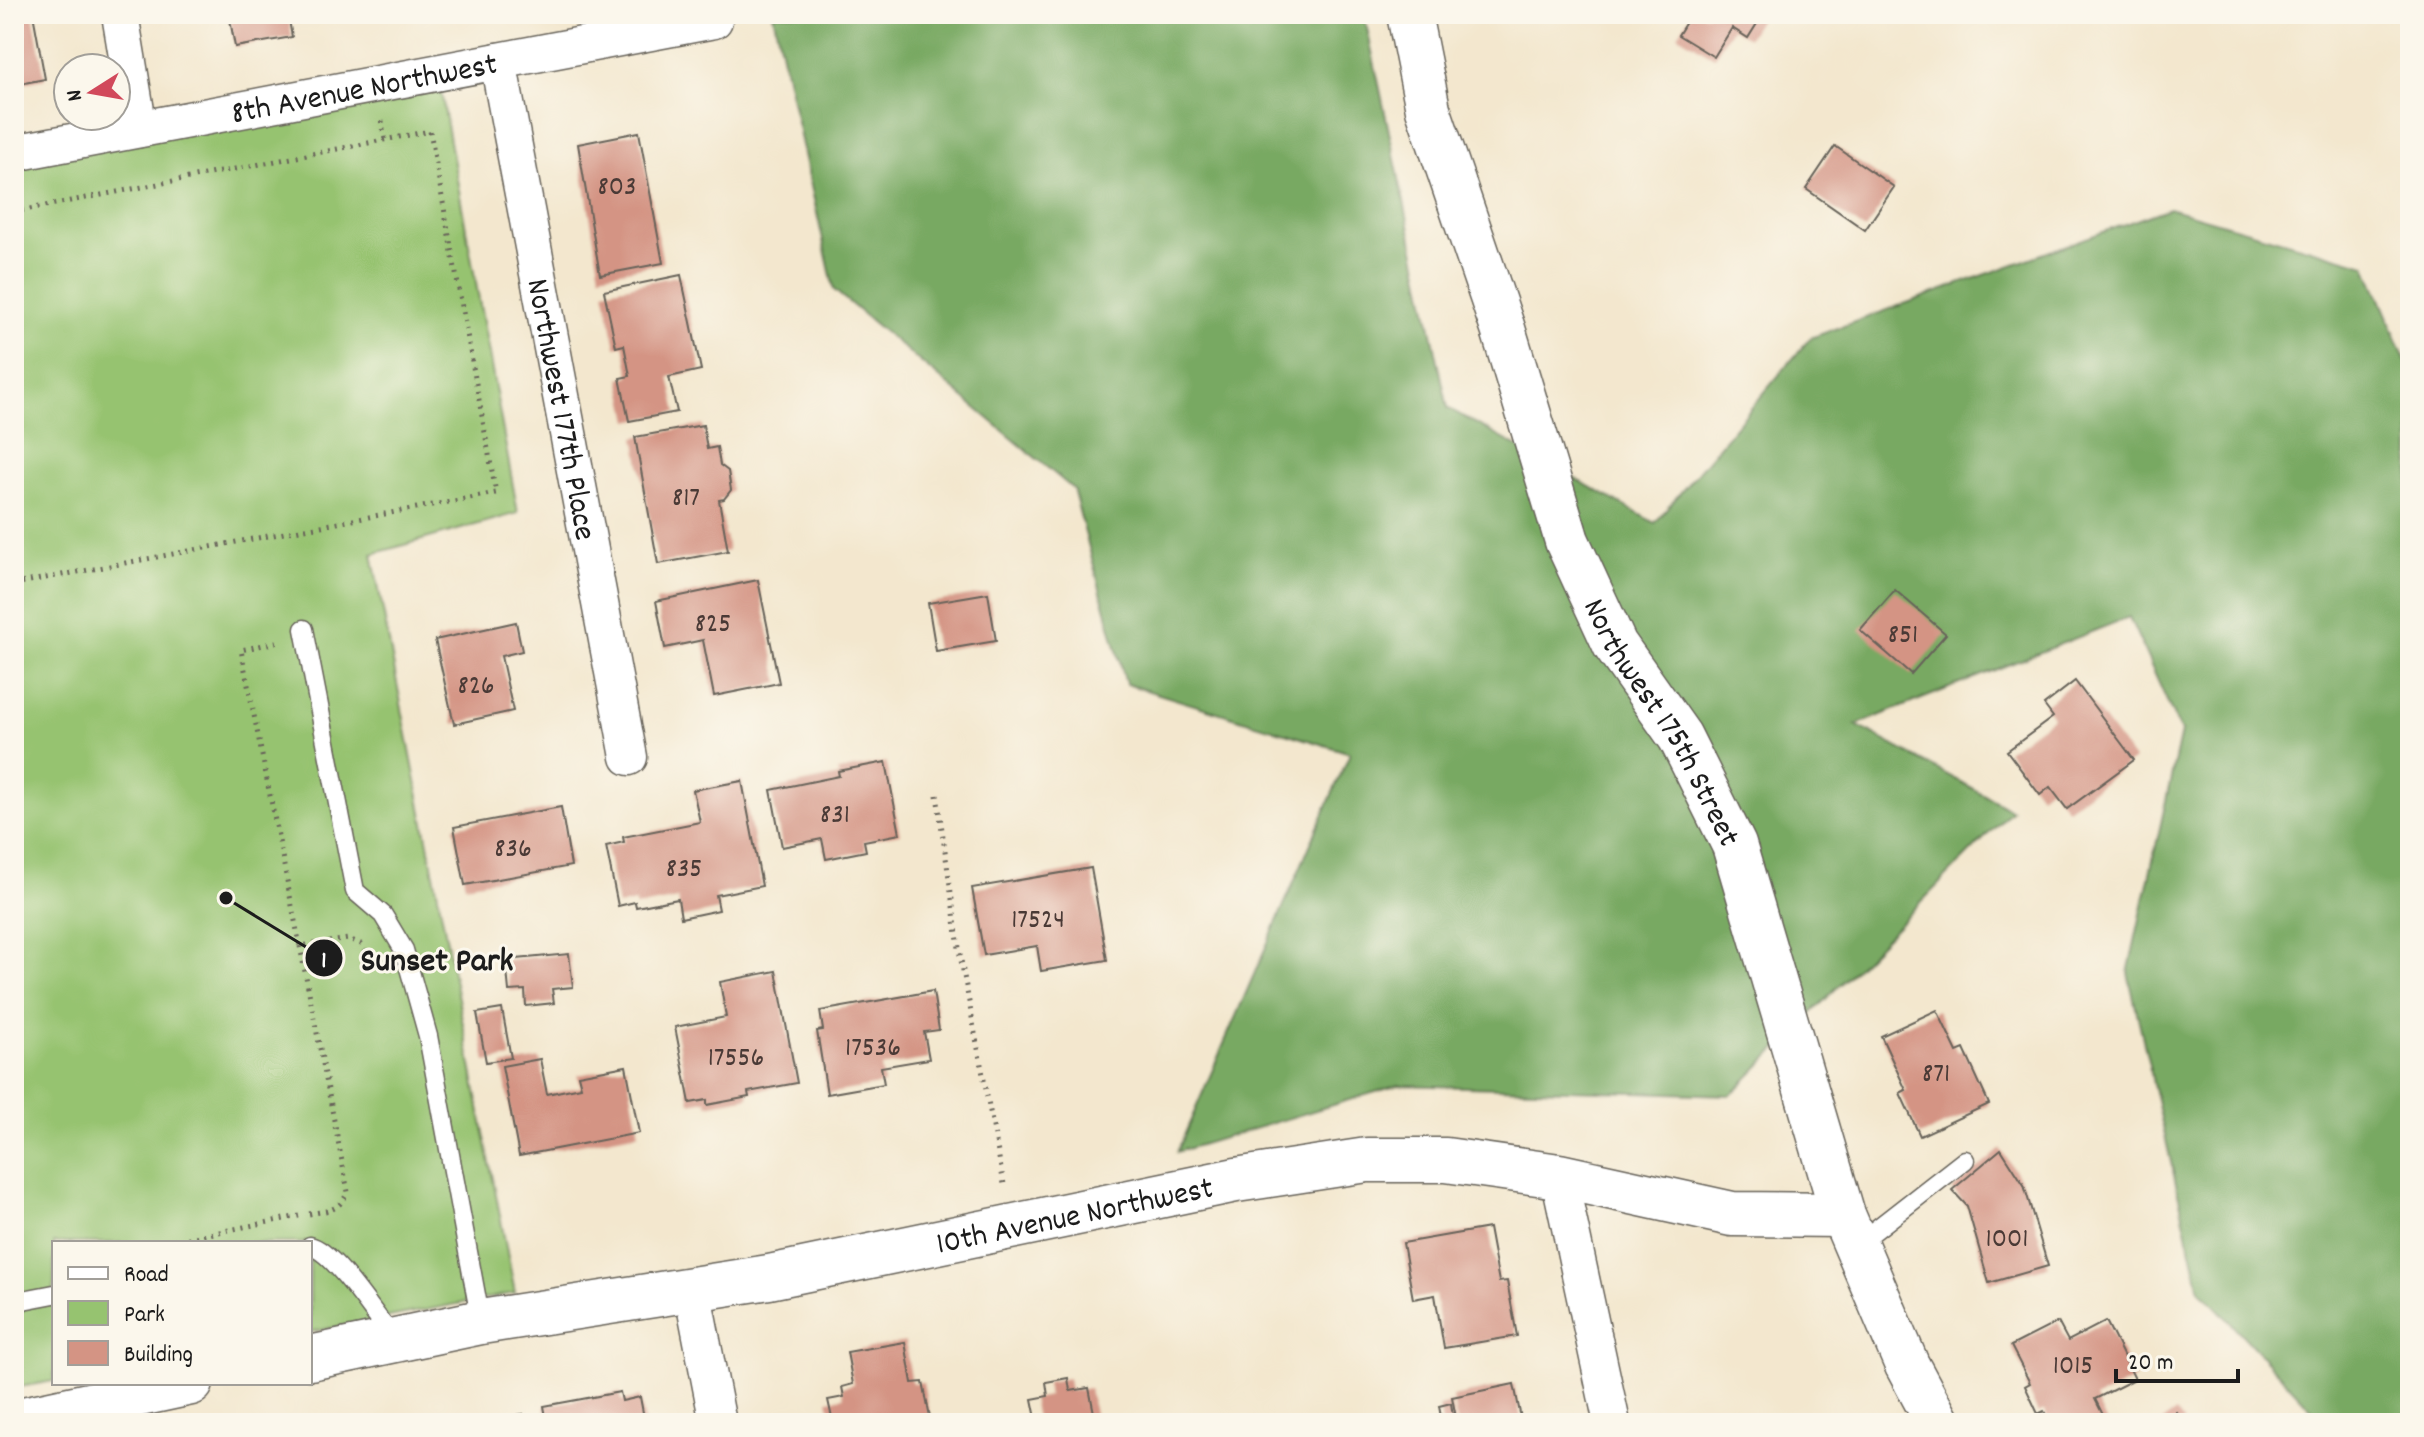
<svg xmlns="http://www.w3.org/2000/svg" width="2424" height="1437" font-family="Dekko,sans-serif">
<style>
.green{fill:#96c370;stroke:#597046;stroke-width:2}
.forest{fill:#78a962;stroke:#4a623f;stroke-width:2}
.building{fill:#d49484}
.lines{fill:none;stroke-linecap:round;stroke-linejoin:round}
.service-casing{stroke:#67635a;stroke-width:21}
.minor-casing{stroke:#67635a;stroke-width:39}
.tertiary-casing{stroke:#67635a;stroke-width:47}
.path{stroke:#67635a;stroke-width:5;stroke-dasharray:2 6;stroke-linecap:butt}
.service{stroke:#fff;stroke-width:18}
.minor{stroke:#fff;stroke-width:36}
.tertiary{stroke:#fff;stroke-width:44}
.labels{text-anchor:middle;stroke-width:6;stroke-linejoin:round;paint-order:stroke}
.number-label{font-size:28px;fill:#4a3a36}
.street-label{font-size:32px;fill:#1c1c1c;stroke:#fbf7ec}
.leader{fill:none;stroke:#1c1c1c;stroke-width:3}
.callout-dot{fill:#1c1c1c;stroke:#fbf7ec;stroke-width:3}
.mark-label{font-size:24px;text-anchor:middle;font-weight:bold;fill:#fff}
.callout-label{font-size:34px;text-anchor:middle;font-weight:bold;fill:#1c1c1c;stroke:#fbf7ec;stroke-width:6;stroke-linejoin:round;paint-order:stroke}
</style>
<rect width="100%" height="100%" fill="#fbf7ec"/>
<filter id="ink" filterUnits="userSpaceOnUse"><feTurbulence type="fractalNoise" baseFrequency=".0125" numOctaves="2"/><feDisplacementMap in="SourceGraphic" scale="16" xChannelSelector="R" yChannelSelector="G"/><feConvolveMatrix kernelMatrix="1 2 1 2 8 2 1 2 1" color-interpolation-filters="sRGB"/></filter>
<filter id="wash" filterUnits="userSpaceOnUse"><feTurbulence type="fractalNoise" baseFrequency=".006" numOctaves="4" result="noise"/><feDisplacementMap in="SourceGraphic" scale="32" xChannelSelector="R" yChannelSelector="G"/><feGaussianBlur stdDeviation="1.8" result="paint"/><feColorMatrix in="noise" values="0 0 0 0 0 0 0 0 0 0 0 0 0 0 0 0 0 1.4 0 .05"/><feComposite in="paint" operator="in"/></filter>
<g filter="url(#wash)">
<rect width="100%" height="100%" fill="#f3e7ce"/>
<path class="green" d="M 439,81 L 518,513 L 372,554 L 515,1293 L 310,1332 L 310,1243 L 54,1243 L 54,1381 L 14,1388 L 14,161 Z"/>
<path class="forest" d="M 773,14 L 1364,14 L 1448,408 L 1655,523 L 1810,338 L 2169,208 L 2366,265 L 2410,371 L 2410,1423 L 2325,1423 L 2200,1290 L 2128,973 L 2181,732 L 2129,617 L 1856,725 L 2012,810 L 1731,1095 L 1399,1085 L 1177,1152 L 1350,753 L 1126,684 L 1073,489 L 834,290 Z"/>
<g id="blocks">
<g class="building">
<path d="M 14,14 L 33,14 L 45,79 L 14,85 Z"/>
<path d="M 229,14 L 288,14 L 292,37 L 235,47 Z"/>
<path d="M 1691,14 L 1763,14 L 1748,38 L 1732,28 L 1714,57 L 1678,35 Z"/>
<path d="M 639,132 L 663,263 L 600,275 L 578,144 Z"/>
<path d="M 1835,146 L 1894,187 L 1865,230 L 1806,189 Z"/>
<path d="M 681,275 L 701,370 L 669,377 L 677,412 L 629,421 L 620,378 L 630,376 L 624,345 L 616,347 L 604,291 Z"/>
<path d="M 703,425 L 707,449 L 717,447 L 720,465 L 728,471 L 731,490 L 724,499 L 719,500 L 728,551 L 658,564 L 635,437 Z"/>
<path d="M 758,580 L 779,683 L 714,696 L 703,640 L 665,648 L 656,601 Z"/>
<path d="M 1895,590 L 1946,634 L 1911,674 L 1860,630 Z"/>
<path d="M 988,593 L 996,641 L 936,651 L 928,603 Z"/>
<path d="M 516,622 L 522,651 L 501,656 L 513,711 L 454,724 L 435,640 Z"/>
<path d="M 2075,681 L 2134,760 L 2067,809 L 2050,787 L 2040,795 L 2007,751 L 2053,717 L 2044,705 Z"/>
<path d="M 886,762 L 900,834 L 864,841 L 866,851 L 826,859 L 822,839 L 782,847 L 771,790 L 839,776 L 838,771 Z"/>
<path d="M 742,781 L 762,886 L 716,895 L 719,910 L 681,918 L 678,899 L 636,907 L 635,902 L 618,906 L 606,846 L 624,842 L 623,837 L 700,822 L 693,790 Z"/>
<path d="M 561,807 L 571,866 L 465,885 L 454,827 Z"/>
<path d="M 1091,868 L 1107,960 L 1041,971 L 1037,946 L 984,955 L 972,888 Z"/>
<path d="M 569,954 L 573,987 L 552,989 L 554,1003 L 526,1006 L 525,990 L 509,991 L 506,960 Z"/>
<path d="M 776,971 L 797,1083 L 748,1092 L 749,1097 L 707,1105 L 707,1100 L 690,1103 L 675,1027 L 726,1017 L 720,982 Z"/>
<path d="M 933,991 L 939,1030 L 924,1032 L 929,1059 L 881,1067 L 884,1084 L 827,1094 L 817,1031 L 823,1030 L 820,1011 Z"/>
<path d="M 502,1009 L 511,1058 L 486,1062 L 477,1013 Z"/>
<path d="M 1937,1010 L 1957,1052 L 1964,1049 L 1989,1104 L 1920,1136 L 1900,1093 L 1906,1090 L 1881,1036 Z"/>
<path d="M 540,1059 L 547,1094 L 581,1087 L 578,1075 L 626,1066 L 639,1133 L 519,1156 L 502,1066 Z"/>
<path d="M 2001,1149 L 2024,1185 L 2048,1266 L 1989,1283 L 1967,1206 L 1952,1190 Z"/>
<path d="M 1489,1228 L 1499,1282 L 1507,1281 L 1517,1336 L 1444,1348 L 1435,1295 L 1413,1299 L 1403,1243 Z"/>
<path d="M 2106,1321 L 2135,1379 L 2095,1399 L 2107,1423 L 2050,1423 L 2044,1411 L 2038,1414 L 2025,1386 L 2030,1383 L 2011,1346 L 2058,1322 L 2068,1341 Z"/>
<path d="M 905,1342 L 912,1383 L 923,1382 L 931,1423 L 815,1423 L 832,1418 L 828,1400 L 844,1397 L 842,1387 L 853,1384 L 847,1352 Z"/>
<path d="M 1068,1378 L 1070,1391 L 1089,1388 L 1096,1423 L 1037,1423 L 1032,1399 L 1048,1396 L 1046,1382 Z"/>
<path d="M 1514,1384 L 1522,1423 L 1457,1423 L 1452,1397 Z"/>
<path d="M 620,1392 L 622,1401 L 640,1397 L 645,1423 L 547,1423 L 544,1406 Z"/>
<path d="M 1451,1403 L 1454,1423 L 1442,1423 L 1439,1406 Z"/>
<path d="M 2176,1412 L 2184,1423 L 2160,1423 Z"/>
<path d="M 523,1414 L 525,1423 L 484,1423 L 484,1421 Z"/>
</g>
</g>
</g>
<g filter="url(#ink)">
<use href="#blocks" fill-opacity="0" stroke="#67635a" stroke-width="2"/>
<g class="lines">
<defs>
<g id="service">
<path d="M 304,629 L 355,891 L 383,915 L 404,950 L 428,1036 L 481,1322"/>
<path d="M 1856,1245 L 1965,1160"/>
<path d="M 310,1246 C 334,1251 376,1317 393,1338"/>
<path d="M 14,1308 L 23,1300 L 54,1294"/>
</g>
<g id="minor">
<path d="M 120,14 L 139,129"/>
<path id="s1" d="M 498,61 L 629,757"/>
<path id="s2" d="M 14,153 L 714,20"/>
<path d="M 1559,1176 L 1612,1423"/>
<path d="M 692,1289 L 718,1423"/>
</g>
<g id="tertiary">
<path id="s3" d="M 1409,14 L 1428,109 L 1503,329 L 1567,541 L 1615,645 L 1680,737 L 1734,845 L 1843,1215 L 1907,1365 L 1938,1423"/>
<path id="s4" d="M 310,1358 L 481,1322 L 769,1277 L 1236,1180 L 1367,1160 L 1446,1160 L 1559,1176 L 1732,1214 L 1843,1215"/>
<path d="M 14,1421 L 191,1383"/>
</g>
</defs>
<use href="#service" class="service-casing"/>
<use href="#minor" class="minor-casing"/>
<use href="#tertiary" class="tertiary-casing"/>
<g class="path">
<path d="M 382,121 L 385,140"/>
<path d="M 14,212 L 430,131 L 496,493 L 14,584"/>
<path d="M 277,642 L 241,650 L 300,946 L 349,939 L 361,944 L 365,951"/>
<path d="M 937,795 L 960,955 L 1004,1184"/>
<path d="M 300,946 L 348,1192 C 338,1212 329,1210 309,1214"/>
<path d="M 164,1243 L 299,1216"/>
</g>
<use href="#service" class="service"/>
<use href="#minor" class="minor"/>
<use href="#tertiary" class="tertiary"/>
</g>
</g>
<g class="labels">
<g class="number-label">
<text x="617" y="194">803</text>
<text x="686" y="505">817</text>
<text x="713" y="631">825</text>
<text x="1903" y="642">851</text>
<text x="476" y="693">826</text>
<text x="835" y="822">831</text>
<text x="513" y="856">836</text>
<text x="684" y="876">835</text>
<text x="1038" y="927">17524</text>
<text x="873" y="1055">17536</text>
<text x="736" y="1065">17556</text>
<text x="1936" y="1081">871</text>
<text x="2007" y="1246">1001</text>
<text x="2073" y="1373">1015</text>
</g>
<g class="street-label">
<text dy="11" stroke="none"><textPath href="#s2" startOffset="356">8th Avenue Northwest</textPath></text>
<text dy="11" stroke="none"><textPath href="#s1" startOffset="354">Northwest 177th Place</textPath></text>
<text dy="11" stroke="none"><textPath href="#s3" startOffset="756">Northwest 175th Street</textPath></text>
<text dy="11" stroke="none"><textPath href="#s4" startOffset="778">10th Avenue Northwest</textPath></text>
</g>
</g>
<path class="leader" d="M226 898L324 958"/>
<g class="callout-dot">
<circle cx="226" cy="898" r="8"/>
<circle cx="324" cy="958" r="20"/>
</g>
<g class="mark-label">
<text x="324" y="967">1</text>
</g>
<g class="callout-label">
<text x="437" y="970">Sunset Park</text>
</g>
<rect width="2424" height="1437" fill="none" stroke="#fbf7ec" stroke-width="48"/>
<rect x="52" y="1241" width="260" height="144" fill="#fbf7ec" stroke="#a29f99" stroke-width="2"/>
<rect x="68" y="1267" width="40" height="12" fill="#ffffff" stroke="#a29f99" stroke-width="2"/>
<text x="124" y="1281" font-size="24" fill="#1c1c1c">Road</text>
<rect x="68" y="1301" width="40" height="24" fill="#96c370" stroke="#a29f99" stroke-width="2"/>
<text x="124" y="1321" font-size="24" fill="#1c1c1c">Park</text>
<rect x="68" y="1341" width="40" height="24" fill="#d49484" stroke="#a29f99" stroke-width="2"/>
<text x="124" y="1361" font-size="24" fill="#1c1c1c">Building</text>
<g transform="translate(92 92) rotate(259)"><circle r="38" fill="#fbf7ec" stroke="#a29f99" stroke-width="2"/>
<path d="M0-6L14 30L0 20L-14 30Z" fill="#d1495b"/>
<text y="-12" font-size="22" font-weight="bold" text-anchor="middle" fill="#1c1c1c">N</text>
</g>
<path d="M2116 1369v12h122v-12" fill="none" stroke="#1c1c1c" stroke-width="4"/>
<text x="2128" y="1369" font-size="24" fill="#1c1c1c" stroke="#fbf7ec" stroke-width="6" paint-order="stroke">20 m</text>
</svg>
